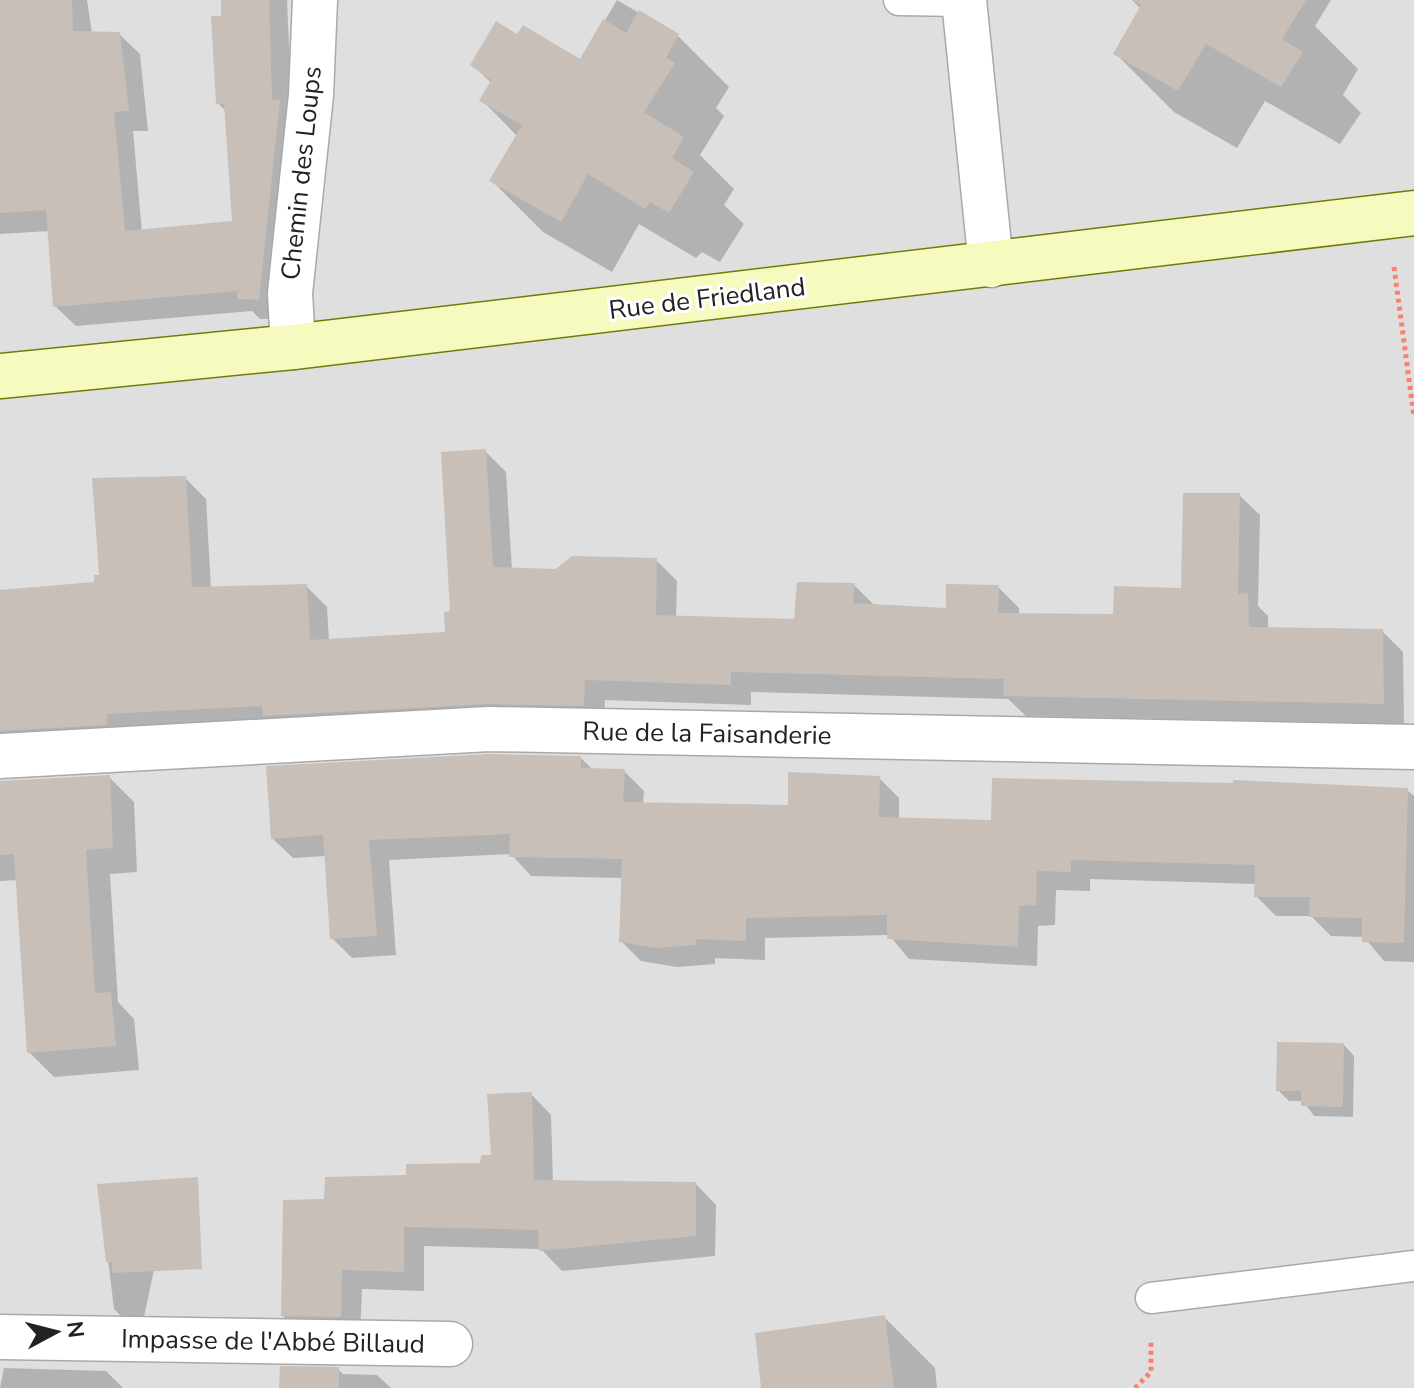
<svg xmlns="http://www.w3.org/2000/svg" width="1414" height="1388" font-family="'Nunito Sans',sans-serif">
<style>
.residential{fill:#e0dfdf}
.shadow{fill:#0003}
.building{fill:#c7bfb8}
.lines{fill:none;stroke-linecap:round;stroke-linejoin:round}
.lane-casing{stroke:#a9a9a9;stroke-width:33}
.street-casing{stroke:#a9a9a9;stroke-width:47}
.secondary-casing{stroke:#707d05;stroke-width:47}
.path{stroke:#fa8072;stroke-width:5;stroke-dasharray:4 4;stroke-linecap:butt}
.lane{stroke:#fff;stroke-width:30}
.street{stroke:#fff;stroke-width:44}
.secondary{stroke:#f7fabf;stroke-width:44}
.labels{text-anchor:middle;stroke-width:6;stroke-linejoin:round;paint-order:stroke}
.street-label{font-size:26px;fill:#222;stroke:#fff}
</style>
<rect width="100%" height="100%" fill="#f2efe9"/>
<rect class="residential" x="0" y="0" width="1414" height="1388"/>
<g class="shadow">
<path d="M 0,0 L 87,0 L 92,33 L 119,34 L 140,54 L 148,131 L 133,131 L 142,232 L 234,223 L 227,112 L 218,103 L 223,0 L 287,0 L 292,115 L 279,319 L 260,319 L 252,311 L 76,326 L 55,306 L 49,231 L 0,234 Z"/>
<path d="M 617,0 L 678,36 L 729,87 L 716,108 L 724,116 L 700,155 L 734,189 L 724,205 L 744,224 L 720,262 L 702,252 L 696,258 L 639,224 L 612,272 L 543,232 L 492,181 L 517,136 L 482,100 L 491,83 L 473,65 L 518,37 L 580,62 Z"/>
<path d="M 1132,0 L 1331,0 L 1315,26 L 1358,69 L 1343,95 L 1361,113 L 1340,144 L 1265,101 L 1237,148 L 1174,112 L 1115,53 L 1141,9 Z"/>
<path d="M 485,451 L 506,472 L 512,570 L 557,571 L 656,560 L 677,581 L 676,618 L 796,621 L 854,585 L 875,606 L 948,610 L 998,587 L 1019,608 L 1019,615 L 1115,616 L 1183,590 L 1239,495 L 1260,515 L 1258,606 L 1268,616 L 1268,629 L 1382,631 L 1403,652 L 1404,724 L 1026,716 L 1008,699 L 751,692 L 751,705 L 605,700 L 604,726 L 0,737 L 0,592 L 96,584 L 185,478 L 206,499 L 211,589 L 306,586 L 327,607 L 329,641 L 447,633 Z"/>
<path d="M 581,758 L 593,770 L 624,771 L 644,791 L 643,805 L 790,807 L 879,778 L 899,798 L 899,820 L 993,822 L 1407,790 L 1414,796 L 1414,962 L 1384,961 L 1364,937 L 1331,936 L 1311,916 L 1276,916 L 1256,896 L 1256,884 L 1090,879 L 1090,891 L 1056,890 L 1055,925 L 1038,926 L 1037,966 L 909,959 L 889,935 L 765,938 L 765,960 L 715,958 L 715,964 L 677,967 L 641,961 L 621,941 L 623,878 L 531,876 L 511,854 L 389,860 L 396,955 L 352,958 L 332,938 L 326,856 L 293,858 L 272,838 Z"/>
<path d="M 109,777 L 134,802 L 137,872 L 110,874 L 118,1002 L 134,1019 L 139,1070 L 54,1077 L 29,1052 L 18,880 L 0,881 L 0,782 Z"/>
<path d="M 1344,1045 L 1354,1056 L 1353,1117 L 1314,1116 L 1303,1101 L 1289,1101 L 1278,1090 Z"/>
<path d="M 531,1094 L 551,1115 L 553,1183 L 696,1184 L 716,1205 L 715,1256 L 562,1271 L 541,1249 L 424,1246 L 424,1291 L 362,1289 L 360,1337 L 304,1336 L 283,1316 L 326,1201 L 407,1177 L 482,1165 L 493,1158 Z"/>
<path d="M 99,1186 L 168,1204 L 141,1331 L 136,1331 L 114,1309 Z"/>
<path d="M 884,1317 L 935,1368 L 937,1388 L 763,1388 Z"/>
<path d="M 4,1368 L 106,1371 L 123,1388 L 0,1388 Z"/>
<path d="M 338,1369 L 343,1374 L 377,1375 L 391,1388 L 281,1388 Z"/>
</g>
<g class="building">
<path d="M 0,0 L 72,0 L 73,31 L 120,32 L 129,111 L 114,112 L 125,231 L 232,221 L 224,104 L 216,104 L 211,16 L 221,16 L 221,0 L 269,0 L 272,100 L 280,100 L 259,300 L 237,299 L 237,291 L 53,307 L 46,210 L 0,213 Z"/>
<path d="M 1132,0 L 1306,0 L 1282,39 L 1303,52 L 1281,87 L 1206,44 L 1178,91 L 1113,54 L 1141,5 Z"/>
<path d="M 639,10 L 679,34 L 666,58 L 675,63 L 644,112 L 684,137 L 672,158 L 694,172 L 669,213 L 650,202 L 645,209 L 588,174 L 561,222 L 489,181 L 522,125 L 479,101 L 491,80 L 470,65 L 496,21 L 517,34 L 523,25 L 580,59 L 603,19 L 626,33 Z"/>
<path d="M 486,449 L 493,567 L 556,569 L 572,556 L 657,558 L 656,615 L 794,619 L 797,582 L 855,583 L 853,603 L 946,608 L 946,584 L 999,585 L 998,613 L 1113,614 L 1114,586 L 1181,588 L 1183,493 L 1240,493 L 1238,594 L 1248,593 L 1249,627 L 1383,629 L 1384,704 L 1003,696 L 1004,679 L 731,672 L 731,685 L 585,680 L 584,706 L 488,704 L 263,716 L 262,706 L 107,714 L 107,725 L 0,731 L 0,590 L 94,582 L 94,575 L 99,575 L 92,478 L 186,476 L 192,587 L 307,584 L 310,640 L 445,632 L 444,612 L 450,611 L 441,452 Z"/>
<path d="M 489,754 L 581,756 L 581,768 L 625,769 L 623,802 L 788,805 L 788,772 L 880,776 L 879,817 L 991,820 L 992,778 L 1233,783 L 1233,780 L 1408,788 L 1404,943 L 1362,942 L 1362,918 L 1309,917 L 1310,897 L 1254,897 L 1255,865 L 1071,860 L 1071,872 L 1037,871 L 1036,905 L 1019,906 L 1018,947 L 887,939 L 887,915 L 746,918 L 746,941 L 696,939 L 696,945 L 656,948 L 619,942 L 622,859 L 509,857 L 510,834 L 369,840 L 377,936 L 330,939 L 323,835 L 271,839 L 266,766 Z"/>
<path d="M 110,775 L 113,848 L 86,850 L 95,993 L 111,992 L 116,1046 L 27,1053 L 14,854 L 0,855 L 0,781 Z"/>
<path d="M 1277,1042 L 1344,1043 L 1343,1107 L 1301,1106 L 1301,1091 L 1276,1091 Z"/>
<path d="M 532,1092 L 534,1180 L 696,1182 L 696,1236 L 539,1251 L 538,1230 L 404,1227 L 404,1272 L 342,1270 L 341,1317 L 281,1316 L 283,1200 L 324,1199 L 325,1177 L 406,1175 L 406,1164 L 480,1163 L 481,1155 L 491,1155 L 487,1094 Z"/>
<path d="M 198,1177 L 202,1269 L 112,1273 L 112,1262 L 106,1262 L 97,1184 Z"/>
<path d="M 885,1315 L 894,1388 L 761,1388 L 755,1333 Z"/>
<path d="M 280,1366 L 339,1367 L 339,1388 L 279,1388 Z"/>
</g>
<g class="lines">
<defs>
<g id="lane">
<path d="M 899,0 L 964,1"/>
<path d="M 1151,1298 L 1414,1266"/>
</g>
<g id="street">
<path d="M 964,0 L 991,265"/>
<path d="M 293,347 L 290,293 L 311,95 L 315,0"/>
<path d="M 0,756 L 489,729 L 1414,747"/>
<path d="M 0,1337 L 450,1344"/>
</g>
<path id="secondary" d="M 0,376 L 293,347 L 1414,213"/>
</defs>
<use href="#lane" class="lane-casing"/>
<use href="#street" class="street-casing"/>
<use href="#secondary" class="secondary-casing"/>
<g class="path">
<path d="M 1394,267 L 1414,417"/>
<path d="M 1135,1388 L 1151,1372 L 1151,1339"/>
</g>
<use href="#lane" class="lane"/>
<use href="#street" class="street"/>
<use href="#secondary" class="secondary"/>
</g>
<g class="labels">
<g class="street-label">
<text transform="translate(301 173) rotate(-84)" y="9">Chemin des Loups</text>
<text transform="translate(707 298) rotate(-7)" y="9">Rue de Friedland</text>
<text transform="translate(707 733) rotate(1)" y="9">Rue de la Faisanderie</text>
<text transform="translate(273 1341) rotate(1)" y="9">Impasse de l'Abbé Billaud</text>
</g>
</g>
<g transform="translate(56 1332) rotate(83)" stroke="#ffffff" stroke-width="6" paint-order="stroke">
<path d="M0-6L14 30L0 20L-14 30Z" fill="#222222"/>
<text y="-12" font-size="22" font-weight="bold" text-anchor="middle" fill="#222222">N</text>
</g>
</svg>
